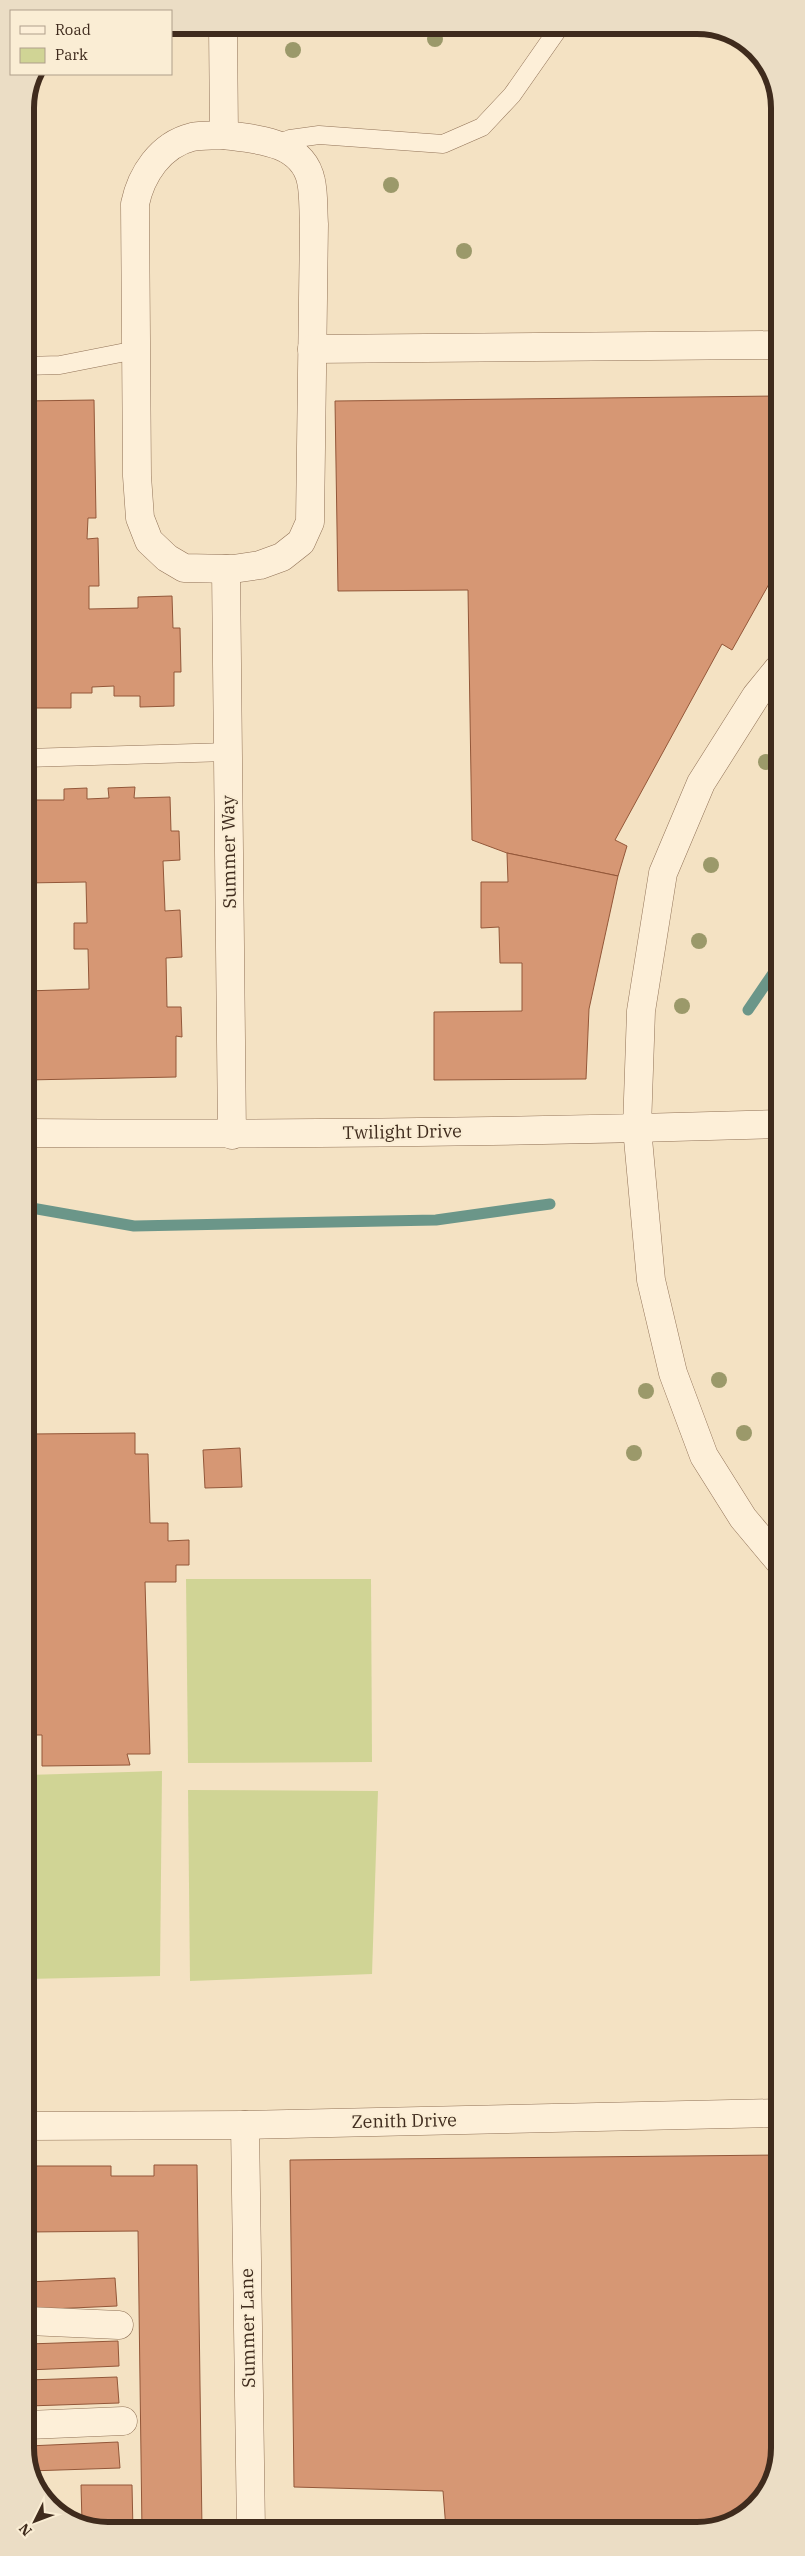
<svg xmlns="http://www.w3.org/2000/svg" width="805" height="2556" font-family="'IBM Plex Serif',serif">
<style>
.green{fill:#d0d495}
.lines{fill:none;stroke-linecap:round;stroke-linejoin:round}
.stream{stroke:#6b9689;stroke-width:11}
.building{fill:#d69774;stroke:#935739}
.service-casing{stroke:#917257;stroke-width:19}
.minor-casing{stroke:#917257;stroke-width:29}
.service{stroke:#fdefd8;stroke-width:18}
.minor{stroke:#fdefd8;stroke-width:28}
.tree{fill:#9b996a}
.labels{text-anchor:middle;stroke-width:4;stroke-linejoin:round;paint-order:stroke}
.street-label{font-size:18px;fill:#3f2b1d;stroke:#faedd4}
.rim{fill:none;stroke:#3f2b1d;stroke-width:6}
</style>
<rect width="100%" height="100%" fill="#f4e2c3"/>
<g class="green">
<path d="M 186,1579 L 371,1579 L 372,1762 L 188,1763 Z"/>
<path d="M 162,1771 L 160,1976 L 27,1979 L 27,1775 Z"/>
<path d="M 188,1790 L 378,1791 L 372,1974 L 190,1981 Z"/>
</g>
<g class="lines">
<g class="stream">
<path d="M 748,1010 L 778,966"/>
<path d="M 26,1207 L 134,1226 L 436,1220 L 550,1204"/>
</g>
</g>
<g class="building">
<path d="M 778,396 L 778,568 L 732,650 L 722,644 L 615,840 L 627,846 L 618,876 L 507,853 L 472,840 L 468,590 L 338,591 L 335,401 Z"/>
<path d="M 94,400 L 96,518 L 88,518 L 87,539 L 98,538 L 99,586 L 89,586 L 89,609 L 138,608 L 138,597 L 172,596 L 173,628 L 180,628 L 181,672 L 174,672 L 174,706 L 140,707 L 140,696 L 114,696 L 114,686 L 92,687 L 92,693 L 71,693 L 71,708 L 26,708 L 25,401 Z"/>
<path d="M 135,787 L 134,798 L 170,797 L 171,831 L 179,831 L 180,860 L 163,861 L 165,911 L 180,910 L 182,957 L 166,958 L 167,1007 L 181,1007 L 182,1037 L 176,1036 L 176,1077 L 26,1080 L 26,991 L 89,989 L 88,949 L 74,949 L 74,923 L 87,923 L 86,882 L 26,883 L 26,800 L 64,800 L 64,789 L 87,788 L 87,799 L 109,798 L 108,788 Z"/>
<path d="M 507,853 L 618,876 L 589,1009 L 586,1079 L 434,1080 L 434,1012 L 522,1011 L 522,963 L 500,963 L 499,927 L 481,928 L 481,882 L 508,882 Z"/>
<path d="M 135,1433 L 135,1454 L 148,1454 L 150,1523 L 168,1523 L 168,1541 L 189,1540 L 189,1565 L 176,1565 L 176,1582 L 145,1582 L 150,1754 L 127,1754 L 130,1765 L 42,1766 L 42,1735 L 27,1735 L 27,1459 L 33,1459 L 32,1434 Z"/>
<path d="M 240,1448 L 242,1487 L 205,1488 L 203,1450 Z"/>
<path d="M 780,2155 L 780,2449 L 763,2499 L 719,2528 L 446,2529 L 443,2491 L 294,2487 L 290,2160 Z"/>
<path d="M 154,2165 L 197,2165 L 202,2530 L 142,2531 L 138,2231 L 27,2232 L 29,2166 L 111,2166 L 111,2176 L 154,2176 Z"/>
<path d="M 115,2278 L 117,2306 L 28,2310 L 28,2282 Z"/>
<path d="M 118,2341 L 119,2366 L 28,2370 L 28,2344 Z"/>
<path d="M 117,2377 L 119,2403 L 28,2406 L 28,2380 Z"/>
<path d="M 118,2442 L 120,2468 L 29,2471 L 28,2470 L 28,2446 Z"/>
<path d="M 81,2485 L 132,2485 L 133,2531 L 102,2531 L 82,2522 Z"/>
</g>
<g class="lines">
<defs>
<g id="service">
<path d="M 277,144 L 290,139 L 319,135 L 443,144 L 482,127 L 512,95 L 561,25"/>
<path d="M 25,366 L 60,365 L 136,350"/>
<path d="M 26,758 L 228,752"/>
</g>
<g id="minor">
<path d="M 223,25 L 224,135"/>
<path d="M 224,135 C 255,139 303,141 311,181 C 314,194 313,210 314,224 L 310,522 L 301,542 L 282,557 L 260,565 L 233,569 L 184,568 L 167,558 L 149,541 L 140,518 L 137,476 L 135,204 C 141,175 160,145 192,137 C 202,135 214,136 224,135 Z"/>
<path d="M 312,349 L 778,345"/>
<path d="M 226,569 L 232,1135"/>
<path d="M 778,669 L 756,696 L 701,783 L 663,873 L 641,1011 L 637,1128 L 651,1280 L 673,1373 L 704,1456 L 743,1518 L 779,1561"/>
<path d="M 26,1133 C 277,1135 528,1132 778,1124"/>
<path d="M 245,2125 L 251,2530"/>
<path d="M 27,2126 L 245,2125 L 780,2113"/>
<path d="M 28,2321 L 119,2325"/>
<path d="M 28,2425 L 123,2421"/>
</g>
</defs>
<use href="#service" class="service-casing"/>
<use href="#minor" class="minor-casing"/>
<use href="#service" class="service"/>
<use href="#minor" class="minor"/>
</g>
<g class="tree">
<circle cx="435" cy="39" r="8"/>
<circle cx="293" cy="50" r="8"/>
<circle cx="391" cy="185" r="8"/>
<circle cx="464" cy="251" r="8"/>
<circle cx="766" cy="762" r="8"/>
<circle cx="711" cy="865" r="8"/>
<circle cx="699" cy="941" r="8"/>
<circle cx="682" cy="1006" r="8"/>
<circle cx="719" cy="1380" r="8"/>
<circle cx="646" cy="1391" r="8"/>
<circle cx="744" cy="1433" r="8"/>
<circle cx="634" cy="1453" r="8"/>
</g>
<g class="labels">
<g class="street-label">
<text transform="translate(229 852) rotate(-91)" y="6">Summer Way</text>
<text transform="translate(402 1132) rotate(-1)" y="6">Twilight Drive</text>
<text transform="translate(404 2121) rotate(-1)" y="6">Zenith Drive</text>
<text transform="translate(248 2328) rotate(-91)" y="6">Summer Lane</text>
</g>
</g>
<path d="M0 0H805V2556H0ZM108 34H697A74 74 0 0 1 771 108V2448A74 74 0 0 1 697 2522H108A74 74 0 0 1 34 2448V108A74 74 0 0 1 108 34Z" fill="#ebddc5" fill-rule="evenodd"/>
<path class="rim" d="M108 34H697A74 74 0 0 1 771 108V2448A74 74 0 0 1 697 2522H108A74 74 0 0 1 34 2448V108A74 74 0 0 1 108 34Z"/>
<rect x="10" y="10" width="162" height="65" fill="#faedd4" stroke="#af9f8b"/>
<rect x="20" y="26" width="25" height="8" fill="#fdefd8" stroke="#af9f8b"/>
<text x="55" y="35" font-size="15" fill="#3f2b1d">Road</text>
<rect x="20" y="48" width="25" height="15" fill="#d0d495" stroke="#af9f8b"/>
<text x="55" y="60" font-size="15" fill="#3f2b1d">Park</text>
<g transform="translate(35 2521) rotate(228)" stroke="#faedd4" stroke-width="4" paint-order="stroke">
<path d="M0-4L9 19L0 12L-9 19Z" fill="#3f2b1d"/>
<text y="-8" font-size="14" font-weight="bold" text-anchor="middle" fill="#3f2b1d">N</text>
</g>
</svg>
